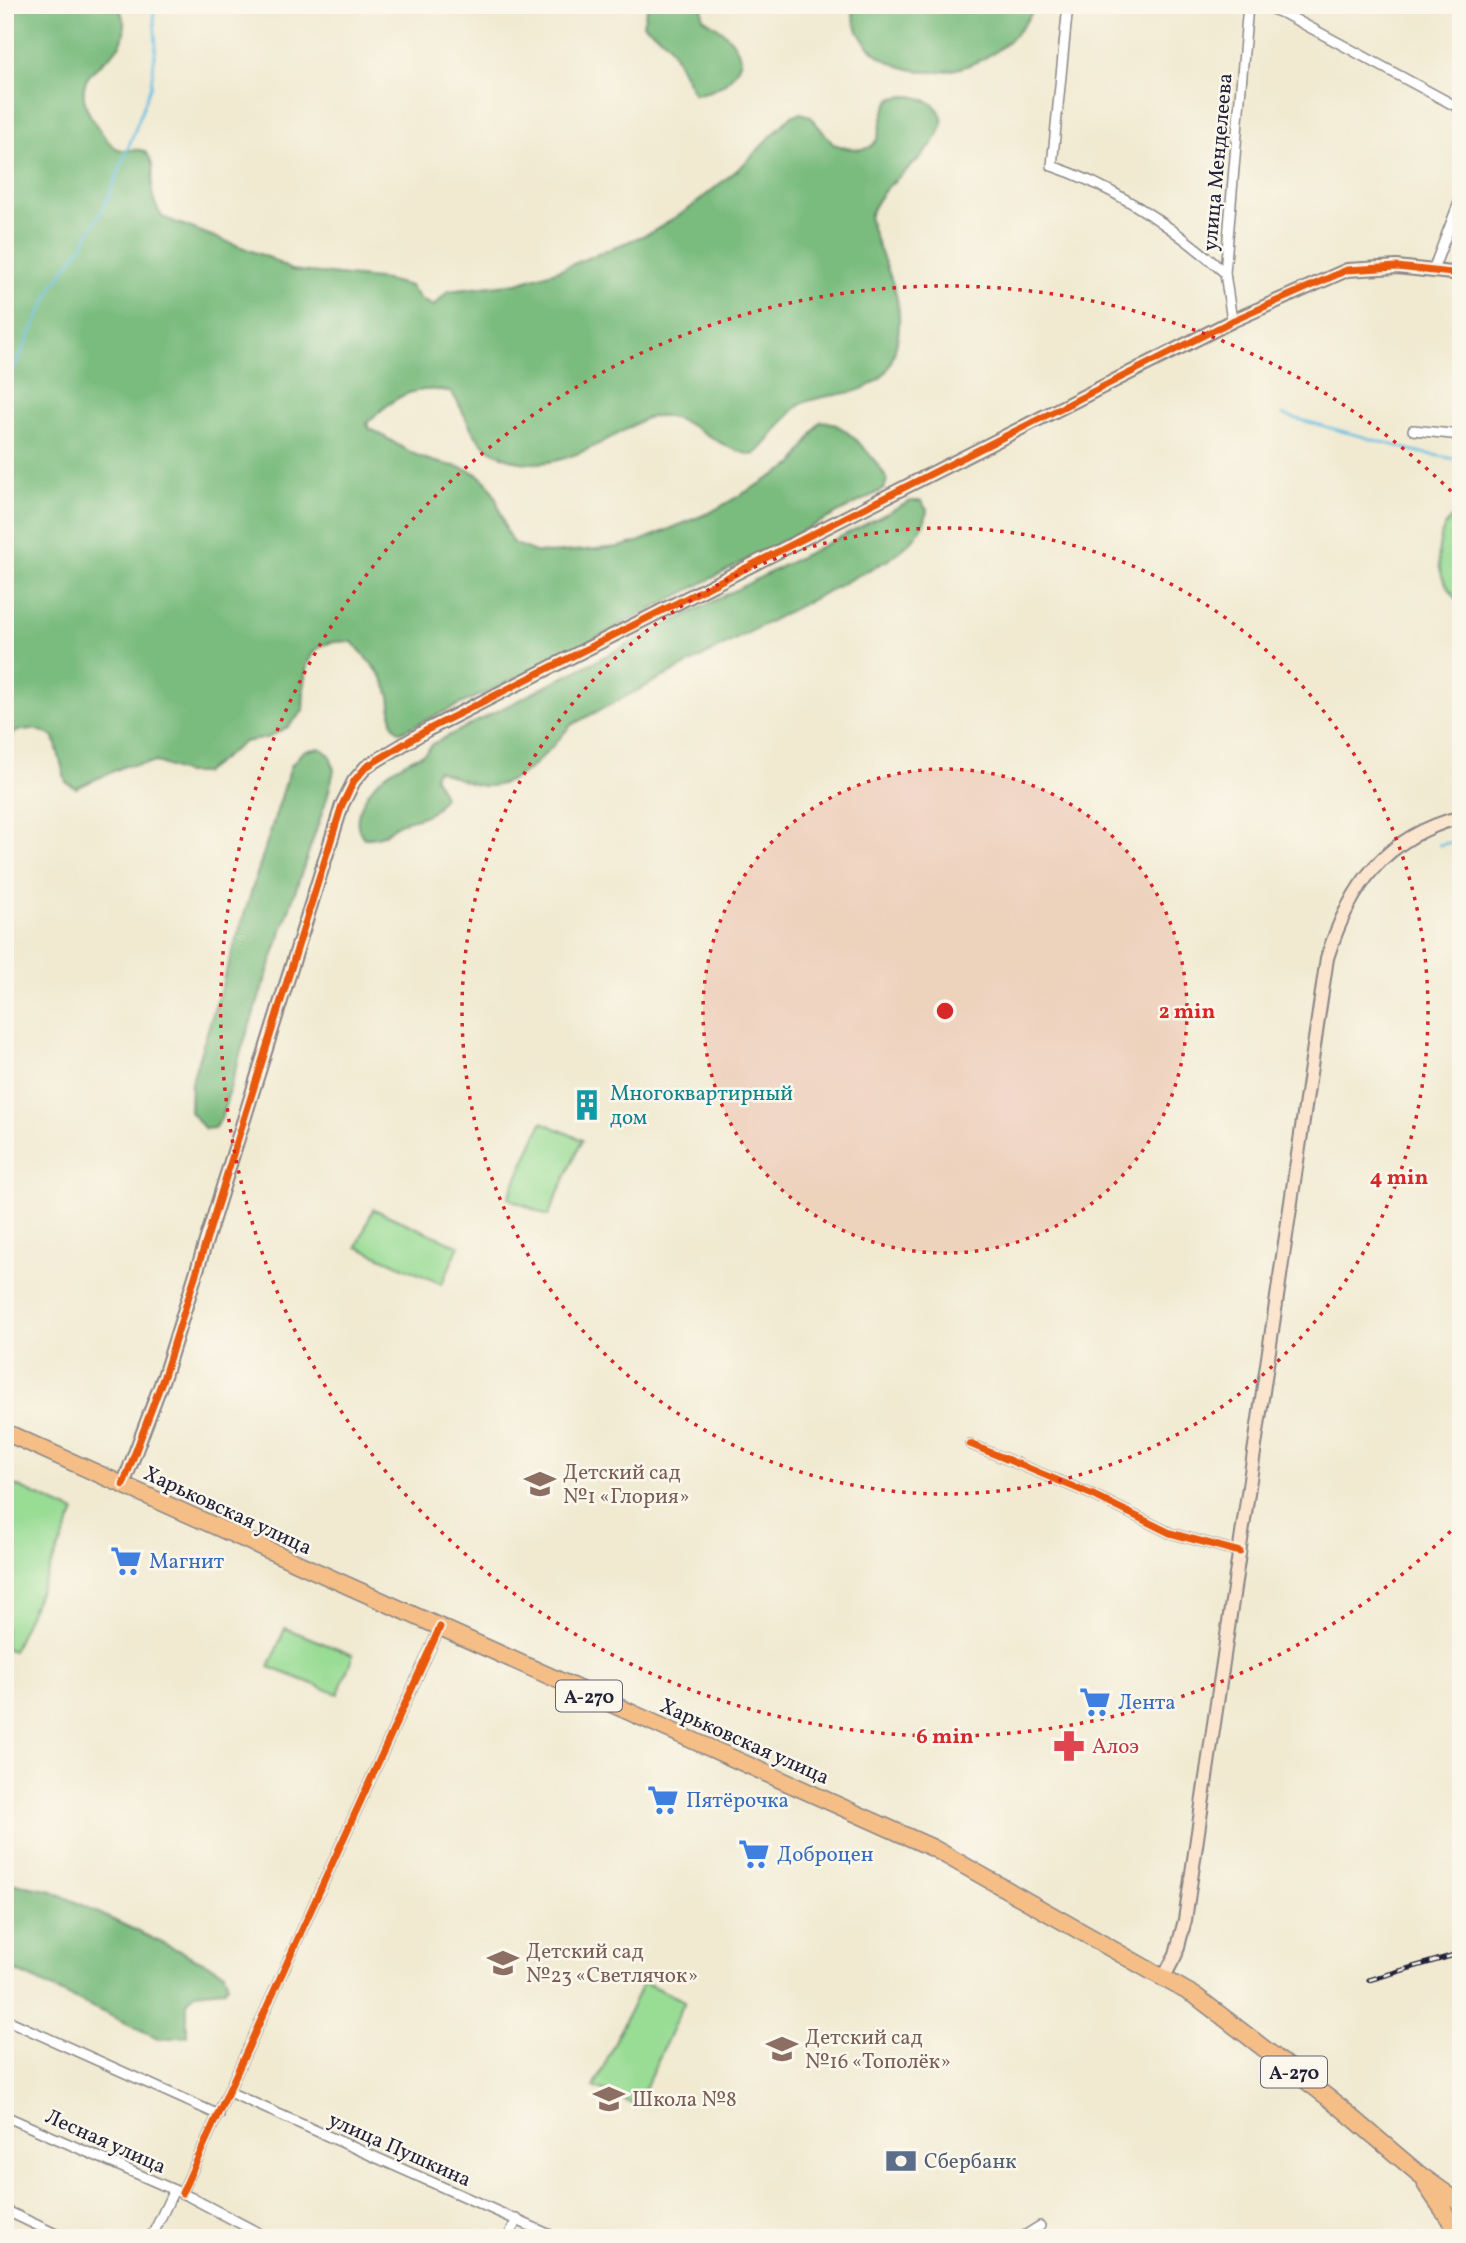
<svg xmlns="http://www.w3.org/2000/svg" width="1466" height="2243" font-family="Vollkorn,serif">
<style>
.green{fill:#99dc94;stroke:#5e7f68;stroke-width:2}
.forest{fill:#7abc7e;stroke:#4e6f5c;stroke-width:2}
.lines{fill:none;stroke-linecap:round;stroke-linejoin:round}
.stream{stroke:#66bde3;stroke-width:2.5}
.street-casing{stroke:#8a8686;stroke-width:12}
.secondary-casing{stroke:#8a8686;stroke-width:16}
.highway-casing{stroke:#8a8686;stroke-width:19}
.street{stroke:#fff;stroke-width:9}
.secondary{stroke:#fbe5cf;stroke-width:12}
.highway{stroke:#f6be87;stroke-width:16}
.rail-casing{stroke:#22223b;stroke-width:5}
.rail{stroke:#fbf7ec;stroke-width:2.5;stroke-dasharray:8;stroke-linecap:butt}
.cycleway-casing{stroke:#fbf7ec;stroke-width:11}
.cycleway{stroke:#e8590c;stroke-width:7}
.ring{fill:none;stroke:#d62828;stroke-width:3.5;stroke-dasharray:3.5 7}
.labels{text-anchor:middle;stroke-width:5;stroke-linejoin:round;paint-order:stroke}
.shield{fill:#fbf7ec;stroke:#636270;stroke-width:2}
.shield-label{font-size:19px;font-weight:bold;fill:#22223b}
.street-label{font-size:21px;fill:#22223b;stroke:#fbf7ec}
.culture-label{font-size:21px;fill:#0d838f;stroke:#fbf7ec;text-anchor:start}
.education-label{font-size:21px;fill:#785e54;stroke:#fbf7ec;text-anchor:start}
.shop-label{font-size:21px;fill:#366cbe;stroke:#fbf7ec;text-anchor:start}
.health-label{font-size:21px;fill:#be3a42;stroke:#fbf7ec;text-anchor:start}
.service-label{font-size:21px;fill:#4e5e75;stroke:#fbf7ec;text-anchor:start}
.centre{fill:#d62828;stroke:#fbf7ec;stroke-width:3.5}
.ring-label{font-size:21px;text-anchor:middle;font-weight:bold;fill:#d62828;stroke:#fbf7ec;stroke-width:5;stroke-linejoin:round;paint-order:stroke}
</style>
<rect width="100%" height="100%" fill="#fbf7ec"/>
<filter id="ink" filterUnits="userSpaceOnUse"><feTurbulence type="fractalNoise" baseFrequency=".0143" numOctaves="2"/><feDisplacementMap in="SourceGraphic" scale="14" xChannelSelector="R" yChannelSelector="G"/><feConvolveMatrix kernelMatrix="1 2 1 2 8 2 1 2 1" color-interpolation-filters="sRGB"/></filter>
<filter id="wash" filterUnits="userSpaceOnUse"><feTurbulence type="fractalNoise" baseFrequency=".00686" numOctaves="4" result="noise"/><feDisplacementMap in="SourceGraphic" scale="28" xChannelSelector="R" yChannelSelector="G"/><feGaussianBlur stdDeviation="1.57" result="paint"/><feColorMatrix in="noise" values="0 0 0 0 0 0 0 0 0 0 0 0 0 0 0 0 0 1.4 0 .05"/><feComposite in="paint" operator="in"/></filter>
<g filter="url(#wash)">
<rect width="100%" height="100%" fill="#f1ead1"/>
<g class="green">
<path d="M 1461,512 L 1461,604 C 1454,596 1446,586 1442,576 C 1435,555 1438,521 1461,512 Z"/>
<path d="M 542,1122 L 582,1140 L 548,1216 L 508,1198 Z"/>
<path d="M 373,1209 L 459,1246 L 442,1284 L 357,1247 Z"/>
<path d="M 5,1481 L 75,1512 L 13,1651 L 5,1648 Z"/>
<path d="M 285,1628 L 353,1655 L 338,1694 L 269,1667 Z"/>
<path d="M 643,1982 L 685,2001 L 637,2106 L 594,2087 Z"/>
</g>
<g class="forest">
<path d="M 5,5 L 118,5 C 147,64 69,56 86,106 C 89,116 108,145 118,149 C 128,153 141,145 148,155 C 156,166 151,180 152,192 C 153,201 158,210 162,217 L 270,258 L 291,270 L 386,280 L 410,286 L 421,300 L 434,306 L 448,291 L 517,283 L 556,271 L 652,232 L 690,208 L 742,166 L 791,116 L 801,113 L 810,116 L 833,144 C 894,164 871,122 891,99 C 902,95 913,95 923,99 C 977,122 902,171 886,189 C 878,198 873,207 869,217 C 881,267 910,295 895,350 C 891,365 886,376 872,384 C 851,397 826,393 805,402 C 789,408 771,442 754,455 C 720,451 693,418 662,416 C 645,415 637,424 623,431 C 578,456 527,483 481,442 C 468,429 463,407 451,392 C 412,384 394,397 367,423 L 369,428 C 389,438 405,452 426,459 C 448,467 470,464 487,483 C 501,499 500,525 513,543 L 535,552 L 551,553 L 619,547 L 638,542 L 711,512 L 794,464 L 820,422 C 841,417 879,462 887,480 L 884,489 L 538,668 L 401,732 C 387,726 393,710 390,697 C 385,676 367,658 352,642 C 301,636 305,673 303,711 L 288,727 L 267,738 L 244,742 L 204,773 L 185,773 L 157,762 L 125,766 L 76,788 L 66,782 L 54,737 C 40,729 30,727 15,732 L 5,748 Z"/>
<path d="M 648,5 L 702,5 L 703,18 C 721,29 736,39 741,60 C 734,81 716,93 694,94 L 668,43 L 643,24 Z"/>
<path d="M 852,5 L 1036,5 C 1021,35 993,59 960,68 C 914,82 853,58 852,5 Z"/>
<path d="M 911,501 L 921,501 L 927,510 C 925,533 906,547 888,560 L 571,725 C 550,749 521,788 484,786 C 467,785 452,775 437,770 L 434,776 L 444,796 C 432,818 424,815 404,822 C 385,829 390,838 364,838 C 357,830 356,822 359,812 C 370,779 394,767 423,754 C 428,751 430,746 434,743 Z"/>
<path d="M 320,748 L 330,755 L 334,770 L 327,798 L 241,1051 L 221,1119 L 214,1128 L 205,1129 L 190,1112 L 191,1083 L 291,766 L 303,751 Z"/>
<path d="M 5,1882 L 52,1891 L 224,1972 L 228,1985 L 223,1990 L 195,1993 L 187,2002 L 187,2036 L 160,2039 L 5,1966 Z"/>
</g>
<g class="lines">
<g class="stream">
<path d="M 5,387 L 55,283 L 83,244 L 108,199 L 135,130 L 151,85 L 156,45 L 153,5"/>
<path d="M 1283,415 L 1422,453 L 1461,460"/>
<path d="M 1439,845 L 1461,840"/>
</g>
</g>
</g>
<g filter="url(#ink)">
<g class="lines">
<defs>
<g id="street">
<path d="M 1068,5 L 1052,166 C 1118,188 1174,227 1225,273"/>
<path d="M 1261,5 L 1285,14 L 1461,109"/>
<path d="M 1433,270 L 1461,197"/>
<path d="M 1232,321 L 1225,273 L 1248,5"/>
<path d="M 1413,430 L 1461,435"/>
<path d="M 970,1444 L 1093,1495 L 1170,1533 L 1240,1552"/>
<path d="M 5,2019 L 219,2115"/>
<path d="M 229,2092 L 557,2238"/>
<path d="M 5,2116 L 190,2197 L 268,2238"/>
<path d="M 182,2193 L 440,1627"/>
<path d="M 5,2210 L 64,2238"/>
<path d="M 151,2238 L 174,2190"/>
<path d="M 508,2238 L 517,2219"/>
<path d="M 1021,2238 L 1040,2226"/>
</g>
<g id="secondary">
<path d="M 123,1485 L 164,1376 L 342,805 L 354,781 L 366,767 L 427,730 L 1232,321 L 1347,270 L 1397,267 L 1461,274"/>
<path d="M 1164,1977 L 1176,1954 L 1185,1920 L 1327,958 C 1350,886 1384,837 1461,817"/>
</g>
<g id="highway">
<path d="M 5,1432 L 933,1848 L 1197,1997 L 1339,2106 L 1419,2174 L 1461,2204"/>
<path d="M 1426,2185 L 1461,2236"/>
</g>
</defs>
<use href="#street" class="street-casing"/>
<use href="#secondary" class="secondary-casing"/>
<use href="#highway" class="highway-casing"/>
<use href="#street" class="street"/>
<use href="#secondary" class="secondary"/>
<use href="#highway" class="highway"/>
<defs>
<path id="rail" d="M 1369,1980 L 1461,1953"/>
</defs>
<use href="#rail" class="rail-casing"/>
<use href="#rail" class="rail"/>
<defs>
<g id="cycleway">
<path d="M 970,1444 L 1093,1495 L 1170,1533 L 1240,1552"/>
<path d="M 123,1485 L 164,1376 L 342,805 L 354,781 L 366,767 L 427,730 L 1232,321 L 1347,270 L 1397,267 L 1461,274"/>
<path d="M 182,2193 L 440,1627"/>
</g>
</defs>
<use href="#cycleway" class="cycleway-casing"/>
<use href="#cycleway" class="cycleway"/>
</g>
</g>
<circle cx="945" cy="1011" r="242" fill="#d62828" fill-opacity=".12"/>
<g class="ring">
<circle cx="945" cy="1011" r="242"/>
<circle cx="945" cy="1011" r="483"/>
<path d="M1458 1524A725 725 0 1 1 1458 498"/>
</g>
<defs>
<symbol id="building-bare" viewBox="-9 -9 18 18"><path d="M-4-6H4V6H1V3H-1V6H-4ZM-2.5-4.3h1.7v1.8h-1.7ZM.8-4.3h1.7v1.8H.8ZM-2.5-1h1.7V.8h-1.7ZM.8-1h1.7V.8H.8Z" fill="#0f9aa8" stroke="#fbf7ec" stroke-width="2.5" paint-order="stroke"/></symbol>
<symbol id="school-bare" viewBox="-9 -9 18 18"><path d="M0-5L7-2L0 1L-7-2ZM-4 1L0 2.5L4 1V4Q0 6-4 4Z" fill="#8d6e63" stroke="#fbf7ec" stroke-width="2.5" paint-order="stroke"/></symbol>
<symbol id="supermarket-bare" viewBox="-9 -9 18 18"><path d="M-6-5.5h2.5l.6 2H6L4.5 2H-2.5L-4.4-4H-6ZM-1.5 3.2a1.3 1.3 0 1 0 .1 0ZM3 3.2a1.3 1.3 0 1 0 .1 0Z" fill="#3f7fe0" stroke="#fbf7ec" stroke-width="2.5" paint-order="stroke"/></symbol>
<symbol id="pharmacy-bare" viewBox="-9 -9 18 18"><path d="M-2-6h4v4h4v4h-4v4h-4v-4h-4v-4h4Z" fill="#e0444e" stroke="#fbf7ec" stroke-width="2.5" paint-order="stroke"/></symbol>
<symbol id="bank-bare" viewBox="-9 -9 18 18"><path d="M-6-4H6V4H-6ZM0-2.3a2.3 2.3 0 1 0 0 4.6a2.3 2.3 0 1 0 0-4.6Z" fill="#5c6f8a" stroke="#fbf7ec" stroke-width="2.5" paint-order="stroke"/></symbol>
</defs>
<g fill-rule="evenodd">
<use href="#building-bare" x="565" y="1083" width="44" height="44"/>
<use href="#school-bare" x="518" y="1462" width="44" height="44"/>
<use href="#supermarket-bare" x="104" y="1539" width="44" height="44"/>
<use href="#supermarket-bare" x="1073" y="1680" width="44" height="44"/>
<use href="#pharmacy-bare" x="1047" y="1724" width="44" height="44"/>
<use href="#supermarket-bare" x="641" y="1778" width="44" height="44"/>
<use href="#supermarket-bare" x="732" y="1832" width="44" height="44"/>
<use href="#school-bare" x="481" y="1941" width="44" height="44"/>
<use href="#school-bare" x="760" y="2027" width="44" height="44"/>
<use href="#school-bare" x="587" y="2077" width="44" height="44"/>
<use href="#bank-bare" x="879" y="2139" width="44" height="44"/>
</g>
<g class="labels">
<g class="shield">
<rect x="556" y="1680.5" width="66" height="31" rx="5"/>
<rect x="1261" y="2056.5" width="66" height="31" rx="5"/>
</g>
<g class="shield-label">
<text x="589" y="1703">А-270</text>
<text x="1294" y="2079">А-270</text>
</g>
<g class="street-label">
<text transform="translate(1217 162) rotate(-85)" y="7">улица Менделеева</text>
<text transform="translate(228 1510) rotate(25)" y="7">Харьковская улица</text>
<text transform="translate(745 1741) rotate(24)" y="7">Харьковская улица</text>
<text transform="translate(106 2141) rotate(24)" y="7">Лесная улица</text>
<text transform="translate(400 2149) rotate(24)" y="7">улица Пушкина</text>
</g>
<g class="culture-label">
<text x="610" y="1100">Многоквартирный<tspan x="610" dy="24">дом</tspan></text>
</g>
<g class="education-label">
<text x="563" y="1479">Детский сад<tspan x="563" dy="24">№1 «Глория»</tspan></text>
<text x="526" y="1958">Детский сад<tspan x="526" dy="24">№23 «Светлячок»</tspan></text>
<text x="805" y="2044">Детский сад<tspan x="805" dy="24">№16 «Тополёк»</tspan></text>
<text x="632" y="2106">Школа №8</text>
</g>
<g class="shop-label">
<text x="149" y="1568">Магнит</text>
<text x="1118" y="1709">Лента</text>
<text x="686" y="1807">Пятёрочка</text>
<text x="777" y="1861">Доброцен</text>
</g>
<g class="health-label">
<text x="1092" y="1753">Алоэ</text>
</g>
<g class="service-label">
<text x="924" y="2168">Сбербанк</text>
</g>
</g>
<circle cx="945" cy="1011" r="10" class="centre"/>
<g class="ring-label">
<text x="1187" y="1018">2 min</text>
<text x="1399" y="1184">4 min</text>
<text x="945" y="1743">6 min</text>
</g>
<rect width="1466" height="2243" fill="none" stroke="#fbf7ec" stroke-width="28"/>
</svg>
